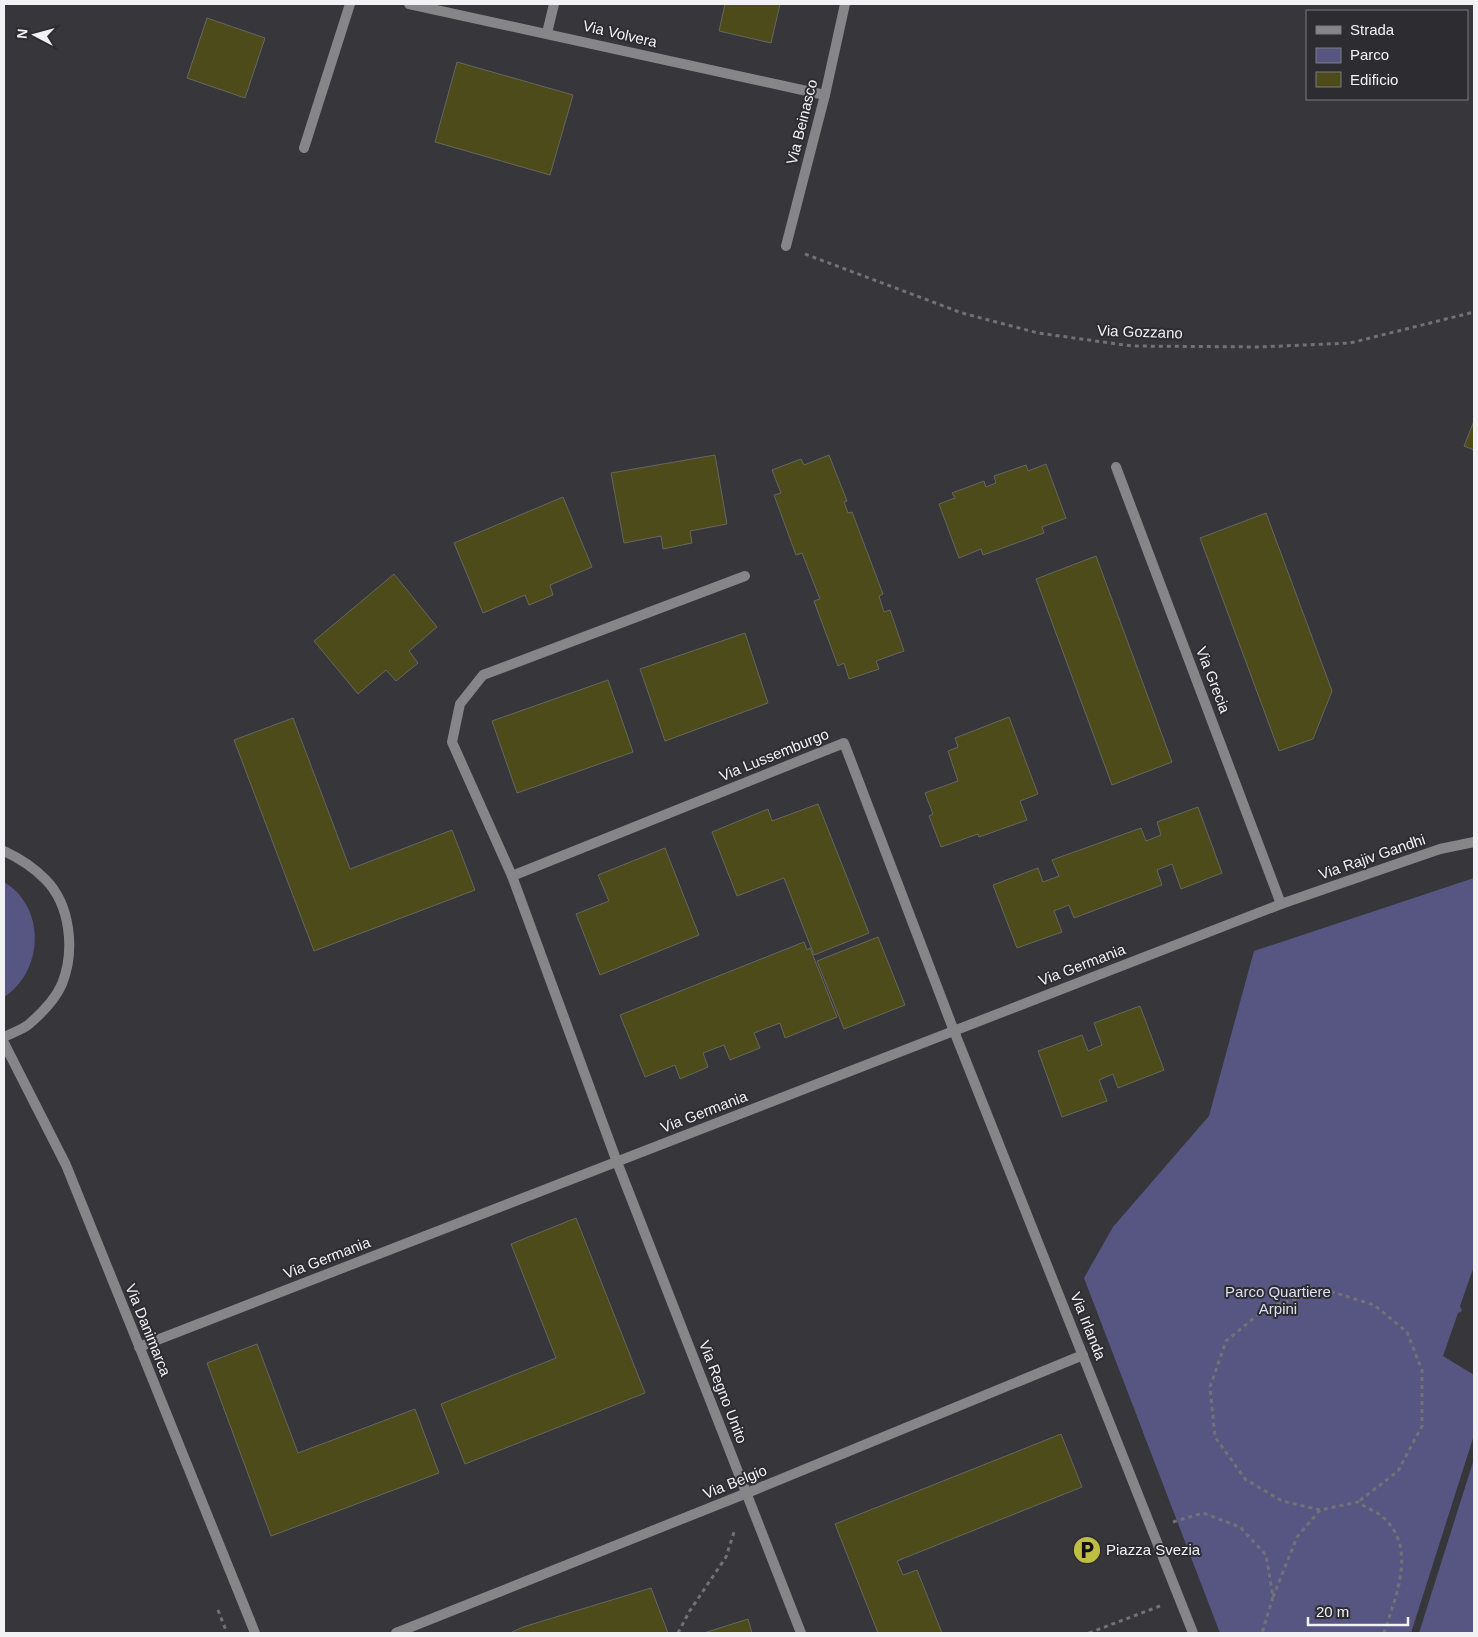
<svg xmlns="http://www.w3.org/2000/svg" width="1478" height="1637" font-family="Arial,sans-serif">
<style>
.green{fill:#575683}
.building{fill:#4c4b19;stroke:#666661}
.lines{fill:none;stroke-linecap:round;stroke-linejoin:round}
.path{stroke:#727276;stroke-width:3;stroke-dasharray:4 4;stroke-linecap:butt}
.street{stroke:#868688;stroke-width:10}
.labels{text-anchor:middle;stroke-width:4;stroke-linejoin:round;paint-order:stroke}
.street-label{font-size:15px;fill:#f2f2f5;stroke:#2d2d31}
.park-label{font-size:15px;fill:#dedff4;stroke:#2d2d31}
.poi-label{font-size:15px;fill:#f2f2f5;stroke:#2d2d31;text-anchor:start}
</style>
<rect width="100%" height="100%" fill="#37373b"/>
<g class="green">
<path d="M 1474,878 L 1474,1266 L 1460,1306 L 1462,1311 L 1458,1313 L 1443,1356 L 1474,1375 L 1474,1435 L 1411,1633 L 1220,1633 L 1084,1278 L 1113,1227 L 1209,1116 L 1254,951 Z"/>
<path d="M 4,882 C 46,907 44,971 4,997 Z"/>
<path d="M 1474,1459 L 1474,1633 L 1419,1633 Z"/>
</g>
<g class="building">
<path d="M 725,4 L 780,4 L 771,43 L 719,31 Z"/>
<path d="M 207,18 L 265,38 L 245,98 L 187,78 Z"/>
<path d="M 457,62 L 573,95 L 550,175 L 435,142 Z"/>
<path d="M 1474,421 L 1474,450 L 1464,446 Z"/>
<path d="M 715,455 L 727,524 L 690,531 L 692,543 L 663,549 L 661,536 L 624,543 L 611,473 Z"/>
<path d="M 829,455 L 847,501 L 844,502 L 848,513 L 852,512 L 883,594 L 879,596 L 884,612 L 890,610 L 904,651 L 876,661 L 879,669 L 849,679 L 844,663 L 838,666 L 814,601 L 820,599 L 802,553 L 796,555 L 774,495 L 781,493 L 772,470 L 801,459 L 804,465 Z"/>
<path d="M 1046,464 L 1066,518 L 1042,527 L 1044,533 L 983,555 L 981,549 L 959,558 L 939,504 L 955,498 L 952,493 L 984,481 L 986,487 L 996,483 L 994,476 L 1026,465 L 1028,471 Z"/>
<path d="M 563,497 L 592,567 L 550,585 L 553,595 L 529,605 L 525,595 L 483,613 L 454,543 Z"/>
<path d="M 1266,513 L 1332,691 L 1313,739 L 1279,751 L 1200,538 Z"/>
<path d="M 1096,556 L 1172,762 L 1112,785 L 1036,579 Z"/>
<path d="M 394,574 L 437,627 L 409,651 L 418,663 L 396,681 L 386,670 L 358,694 L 314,641 Z"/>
<path d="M 745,633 L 768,703 L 665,741 L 640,669 Z"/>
<path d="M 608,680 L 633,752 L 517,793 L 492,721 Z"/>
<path d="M 1009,717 L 1038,794 L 1020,801 L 1027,820 L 979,837 L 978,834 L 941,847 L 929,816 L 933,814 L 925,793 L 958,781 L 948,751 L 958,747 L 955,738 Z"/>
<path d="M 293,718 L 350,869 L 452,830 L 475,890 L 314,951 L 234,740 Z"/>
<path d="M 818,804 L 869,933 L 814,955 L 784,878 L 737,896 L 712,832 L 768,809 L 772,821 Z"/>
<path d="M 1198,807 L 1222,873 L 1181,889 L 1172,864 L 1157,870 L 1162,885 L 1074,918 L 1069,905 L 1054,911 L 1062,932 L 1017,948 L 993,885 L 1038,868 L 1043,882 L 1059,876 L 1052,860 L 1141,828 L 1146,841 L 1161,835 L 1157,822 Z"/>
<path d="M 665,848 L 699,935 L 600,975 L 576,914 L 609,901 L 598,875 Z"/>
<path d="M 878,937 L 905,1005 L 844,1029 L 817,961 Z"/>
<path d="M 804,942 L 807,950 L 810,948 L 837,1017 L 785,1038 L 780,1023 L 754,1033 L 760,1048 L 730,1060 L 724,1045 L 703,1053 L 708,1067 L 680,1079 L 675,1065 L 645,1077 L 620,1015 Z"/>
<path d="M 1140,1006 L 1164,1070 L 1118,1088 L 1113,1074 L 1099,1080 L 1107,1101 L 1062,1117 L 1038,1051 L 1082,1035 L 1088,1051 L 1102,1045 L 1094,1023 Z"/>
<path d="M 576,1218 L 645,1393 L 465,1464 L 441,1404 L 556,1358 L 511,1244 Z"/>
<path d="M 257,1344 L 298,1453 L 415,1409 L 439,1473 L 271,1536 L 207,1363 Z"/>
<path d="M 1061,1434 L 1082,1487 L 897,1561 L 903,1575 L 917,1570 L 942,1633 L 878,1633 L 835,1524 Z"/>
<path d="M 651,1588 L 668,1633 L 510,1633 L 523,1627 Z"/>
<path d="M 748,1619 L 752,1633 L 704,1633 Z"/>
</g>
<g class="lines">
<g class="path">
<path d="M 805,254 L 962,313 L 1038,333 L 1132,346 L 1259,347 L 1350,343 L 1474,312"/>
<path d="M 1320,1510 L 1282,1501 L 1245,1479 L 1215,1437 L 1210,1387 L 1226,1341 L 1266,1308 L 1326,1290 L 1374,1305 L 1407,1332 L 1422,1370 L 1422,1426 L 1398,1471 L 1358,1502"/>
<path d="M 1173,1522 L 1203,1513 L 1240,1527 L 1266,1555 L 1273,1597 L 1262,1633"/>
<path d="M 1273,1597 L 1297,1537 L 1320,1510 L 1358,1502 C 1366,1508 1378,1512 1385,1519 C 1417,1550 1395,1598 1384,1633"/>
<path d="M 218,1610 L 227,1633"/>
<path d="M 678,1633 L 689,1612 L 726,1557 L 735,1529"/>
<path d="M 1089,1633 L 1160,1606"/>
</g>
<g class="street">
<path d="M 409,4 L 825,95"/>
<path d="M 547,33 L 554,4"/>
<path d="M 304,148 L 350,4"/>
<path d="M 786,246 L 825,95 L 845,4"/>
<path d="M 1116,467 L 1281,904"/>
<path d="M 745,576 L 483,675 L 460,704 L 452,742 L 512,876 L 617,1162 L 801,1633"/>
<path d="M 4,851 C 19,858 32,866 45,879 C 71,905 75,951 62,984 C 55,1000 41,1014 28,1025 C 21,1030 12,1033 4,1037"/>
<path d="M 512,876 L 844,743 L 954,1031 L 1193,1633"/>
<path d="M 4,1043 L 66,1165 L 255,1633"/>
<path d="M 139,1347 L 1281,904 L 1440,849 L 1474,842"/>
<path d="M 396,1633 L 747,1493 L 1083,1355"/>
</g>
</g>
<defs>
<symbol id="parking-disc" viewBox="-11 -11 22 22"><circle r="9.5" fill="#c0be41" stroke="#2d2d31"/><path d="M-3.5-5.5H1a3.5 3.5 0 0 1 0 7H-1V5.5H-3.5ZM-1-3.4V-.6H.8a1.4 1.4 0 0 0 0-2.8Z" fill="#111"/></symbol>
</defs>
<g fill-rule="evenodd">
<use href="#parking-disc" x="1071" y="1534" width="32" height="32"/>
</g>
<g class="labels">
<g class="street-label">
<text transform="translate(620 34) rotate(13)" y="5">Via Volvera</text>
<text transform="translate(802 122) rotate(-76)" y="5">Via Beinasco</text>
<text transform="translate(1140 332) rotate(2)" y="5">Via Gozzano</text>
<text transform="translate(1213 680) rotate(69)" y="5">Via Grecia</text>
<text transform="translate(774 755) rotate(-22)" y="5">Via Lussemburgo</text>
<text transform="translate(1372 857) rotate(-19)" y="5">Via Rajiv Gandhi</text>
<text transform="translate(1082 965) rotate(-21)" y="5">Via Germania</text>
<text transform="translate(704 1112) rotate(-21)" y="5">Via Germania</text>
<text transform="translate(327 1258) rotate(-21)" y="5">Via Germania</text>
<text transform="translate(1088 1326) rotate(68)" y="5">Via Irlanda</text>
<text transform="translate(148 1330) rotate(68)" y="5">Via Danimarca</text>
<text transform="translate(723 1392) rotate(69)" y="5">Via Regno Unito</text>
<text transform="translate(735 1482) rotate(-22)" y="5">Via Belgio</text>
</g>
<g class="park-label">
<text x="1278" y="1297">Parco Quartiere<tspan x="1278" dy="17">Arpini</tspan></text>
</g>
<g class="poi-label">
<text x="1106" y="1555">Piazza Svezia</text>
</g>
</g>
<rect width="1478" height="1637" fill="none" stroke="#f2f2f5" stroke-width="10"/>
<rect x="1306" y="10" width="162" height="90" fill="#2d2d31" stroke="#7c7c7f"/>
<rect x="1316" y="26" width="25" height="8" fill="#868688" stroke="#7c7c7f"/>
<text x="1350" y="35" font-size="15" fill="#f2f2f5">Strada</text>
<rect x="1316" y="48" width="25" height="15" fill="#575683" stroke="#7c7c7f"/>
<text x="1350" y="60" font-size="15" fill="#f2f2f5">Parco</text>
<rect x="1316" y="72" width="25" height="15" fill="#4c4b19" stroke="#7c7c7f"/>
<text x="1350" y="85" font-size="15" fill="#f2f2f5">Edificio</text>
<g transform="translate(35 35) rotate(276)" stroke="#2d2d31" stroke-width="4" paint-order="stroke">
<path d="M0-4L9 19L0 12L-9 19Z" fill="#f2f2f5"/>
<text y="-8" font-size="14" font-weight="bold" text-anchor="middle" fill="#f2f2f5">N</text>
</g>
<path d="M1308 1617v8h100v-8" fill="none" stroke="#f2f2f5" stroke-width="2.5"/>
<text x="1316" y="1617" font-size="15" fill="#f2f2f5" stroke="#2d2d31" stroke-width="4" paint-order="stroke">20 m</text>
</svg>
